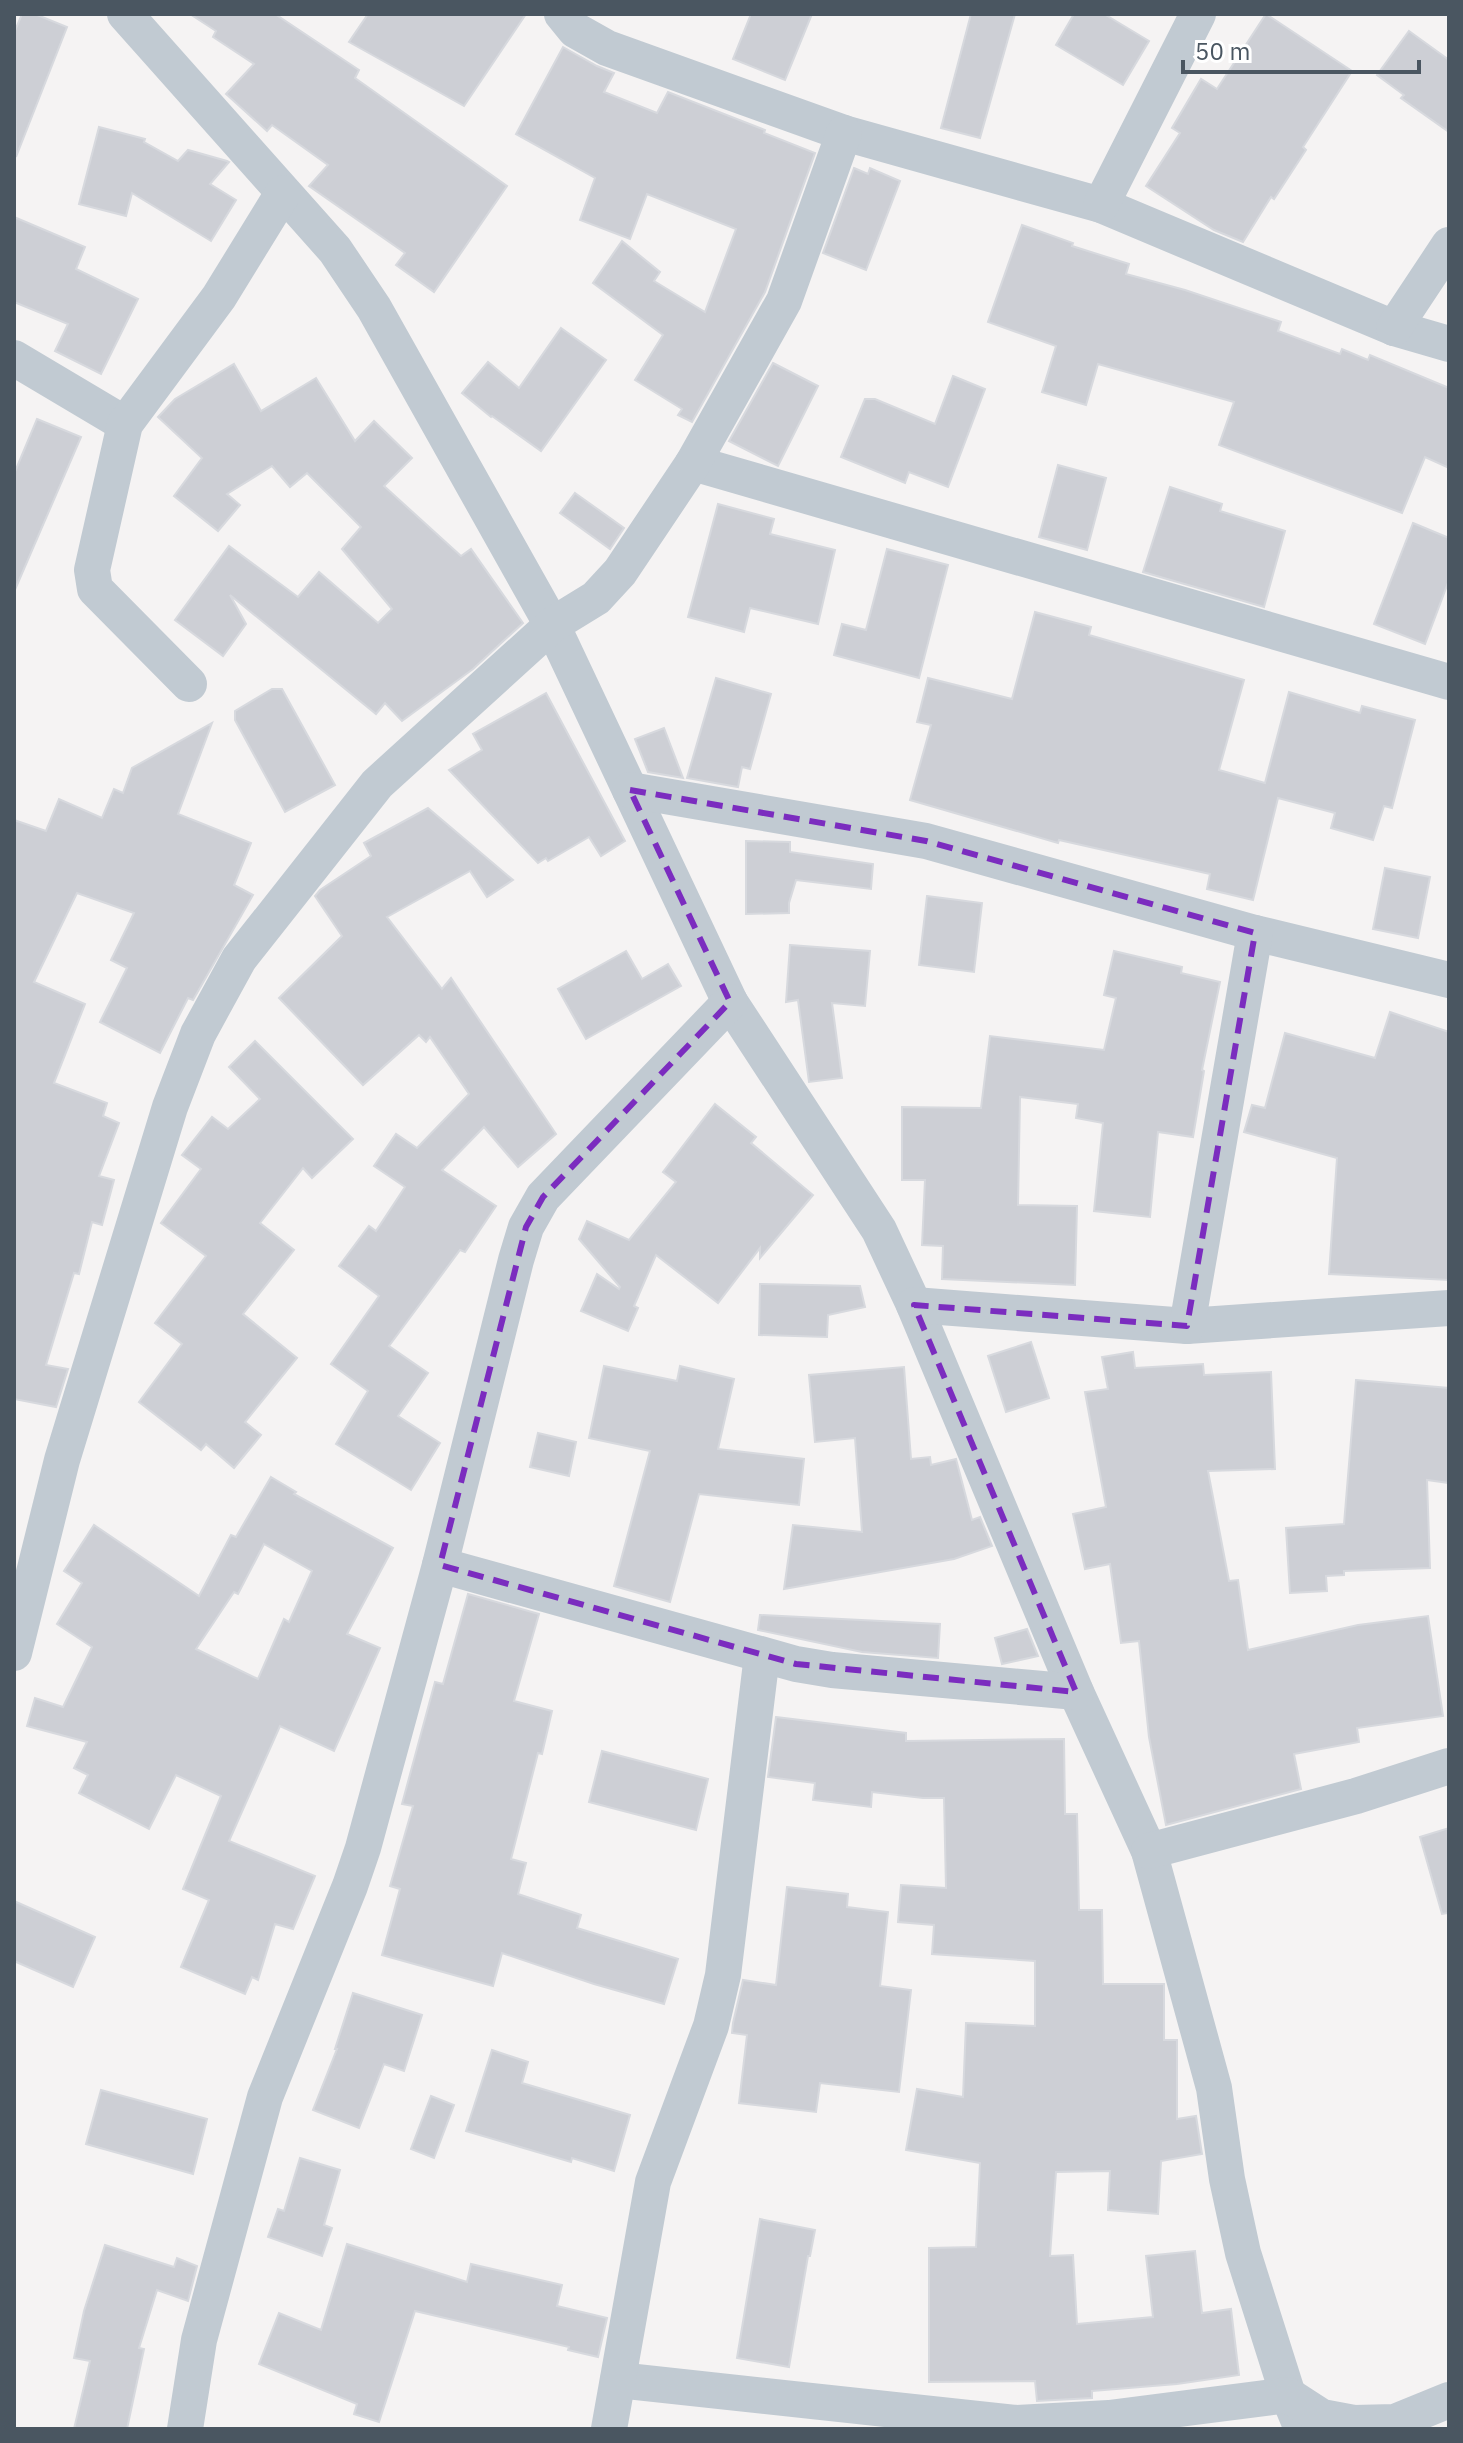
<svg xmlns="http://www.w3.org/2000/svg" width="1463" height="2443" font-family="'IBM Plex Sans',sans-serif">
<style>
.building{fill:#cdcfd5;stroke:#d7d9de;stroke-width:2;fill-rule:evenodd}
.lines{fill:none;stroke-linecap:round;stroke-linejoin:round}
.minor{stroke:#c1cad2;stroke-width:36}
.marked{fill:none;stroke:#7b2cbf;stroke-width:6;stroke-dasharray:16 10;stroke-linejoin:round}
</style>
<rect width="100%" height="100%" fill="#f5f3f3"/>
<g class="building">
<path d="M 22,14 L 35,14 L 67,27 L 16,157 L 14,33 Z"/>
<path d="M 190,14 L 275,14 L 359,70 L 355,78 L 507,186 L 434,292 L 396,265 L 405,253 L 309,186 L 328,165 L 272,125 L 267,131 L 226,94 L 254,64 L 213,37 L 216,31 Z"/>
<path d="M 368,14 L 526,14 L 464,106 L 349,42 Z"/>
<path d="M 751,14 L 812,14 L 785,80 L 733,59 Z"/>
<path d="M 971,14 L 1015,14 L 980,138 L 941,128 Z"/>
<path d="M 1074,14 L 1104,14 L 1149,41 L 1123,85 L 1056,45 Z"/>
<path d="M 1266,14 L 1352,71 L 1303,147 L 1306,150 L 1274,199 L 1271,197 L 1243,242 L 1214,230 L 1146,186 L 1180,133 L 1172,128 L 1201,79 L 1217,89 Z"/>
<path d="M 1409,31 L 1449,60 L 1449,132 L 1401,98 L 1404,95 L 1377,75 Z"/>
<path d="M 563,47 L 597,66 L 614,73 L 604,92 L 657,113 L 668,92 L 765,130 L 764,133 L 815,153 L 765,292 L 692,422 L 678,415 L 682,409 L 635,380 L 663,335 L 593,283 L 622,241 L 660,272 L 654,281 L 705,312 L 736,229 L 647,194 L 630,239 L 580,220 L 595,178 L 516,134 Z"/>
<path d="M 99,127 L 145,139 L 144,142 L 178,161 L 188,150 L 227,161 L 229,162 L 210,184 L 236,200 L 211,241 L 132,193 L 126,216 L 79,204 Z"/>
<path d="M 854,168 L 868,174 L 870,168 L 900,181 L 866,270 L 823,253 Z"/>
<path d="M 14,217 L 85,247 L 76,269 L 138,299 L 101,374 L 55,351 L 68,324 L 14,302 Z"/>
<path d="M 1022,225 L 1073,243 L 1072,246 L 1129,264 L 1126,274 L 1185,290 L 1281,322 L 1278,331 L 1340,354 L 1342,349 L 1368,360 L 1370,355 L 1449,388 L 1449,468 L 1425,457 L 1402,513 L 1219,445 L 1234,402 L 1098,364 L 1086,405 L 1042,392 L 1056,346 L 988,322 Z"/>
<path d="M 561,328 L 606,360 L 541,451 L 492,416 L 491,417 L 462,393 L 488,362 L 519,388 Z"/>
<path d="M 773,363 L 818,386 L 778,466 L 729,441 Z"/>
<path d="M 234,364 L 261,411 L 316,378 L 355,441 L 374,421 L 412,458 L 384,486 L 461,556 L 471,549 L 523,623 L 473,669 L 402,721 L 385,703 L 376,714 L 230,595 L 246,624 L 223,656 L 175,620 L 229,546 L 298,597 L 319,572 L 378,623 L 392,609 L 342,549 L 361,527 L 307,473 L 290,487 L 272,466 L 227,494 L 240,505 L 218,531 L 174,496 L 202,458 L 158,417 L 175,399 Z"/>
<path d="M 953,376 L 985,389 L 948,487 L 909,472 L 905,483 L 841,457 L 865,399 L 875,399 L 935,424 Z"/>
<path d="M 37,419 L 81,437 L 14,592 L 14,474 Z"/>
<path d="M 1058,465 L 1106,478 L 1087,550 L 1039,537 Z"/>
<path d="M 1170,487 L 1222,504 L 1220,511 L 1285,531 L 1264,607 L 1143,572 Z"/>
<path d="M 575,493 L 624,528 L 610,549 L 560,513 Z"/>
<path d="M 718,504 L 774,519 L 770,534 L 835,550 L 818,624 L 750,608 L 744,632 L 688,617 Z"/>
<path d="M 1413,523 L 1449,538 L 1449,580 L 1425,644 L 1374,624 Z"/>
<path d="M 887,549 L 948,565 L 919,678 L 834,655 L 842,624 L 866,630 Z"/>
<path d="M 1035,612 L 1091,627 L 1089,635 L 1244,680 L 1219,770 L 1265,783 L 1289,692 L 1360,713 L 1362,706 L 1415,720 L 1392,808 L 1384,806 L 1373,840 L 1331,828 L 1335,813 L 1278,798 L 1253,900 L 1207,889 L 1210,874 L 1059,840 L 1058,843 L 910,800 L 931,725 L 917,722 L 928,678 L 1012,699 Z"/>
<path d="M 716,678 L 771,694 L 750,769 L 742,767 L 738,787 L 687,778 Z"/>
<path d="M 272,689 L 282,689 L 335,785 L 285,812 L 235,720 L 235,711 Z"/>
<path d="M 546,693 L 625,841 L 601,856 L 589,837 L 548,861 L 546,858 L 538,863 L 449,770 L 482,750 L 473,734 Z"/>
<path d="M 212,723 L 178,814 L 251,843 L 234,885 L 253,895 L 193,1000 L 188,998 L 160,1053 L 100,1022 L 127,968 L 111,960 L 134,913 L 77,893 L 34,982 L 85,1004 L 54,1083 L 107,1103 L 103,1116 L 119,1123 L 99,1176 L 114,1180 L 102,1225 L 92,1222 L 79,1274 L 74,1273 L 46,1365 L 68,1369 L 56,1407 L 14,1399 L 14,820 L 46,831 L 59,799 L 102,818 L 114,789 L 123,793 L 132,768 Z"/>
<path d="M 664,728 L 683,778 L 648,772 L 635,739 Z"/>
<path d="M 428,808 L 513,880 L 487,897 L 470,871 L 387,917 L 442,989 L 451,978 L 556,1134 L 518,1167 L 484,1127 L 442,1170 L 496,1206 L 465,1252 L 460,1250 L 389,1346 L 428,1373 L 398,1416 L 440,1443 L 411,1490 L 336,1444 L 368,1391 L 331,1364 L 379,1296 L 339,1266 L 369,1226 L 376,1231 L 405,1187 L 374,1166 L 396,1134 L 417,1148 L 469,1094 L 430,1037 L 426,1042 L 419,1035 L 363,1085 L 279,998 L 342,936 L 315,896 L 320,890 L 371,856 L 364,843 Z"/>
<path d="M 746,841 L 790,842 L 790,852 L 873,864 L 871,889 L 796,880 L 789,903 L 789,913 L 746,914 Z"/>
<path d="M 1385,868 L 1430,877 L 1418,938 L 1373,929 Z"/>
<path d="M 927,896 L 982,903 L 974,972 L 919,965 Z"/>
<path d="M 790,945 L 870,951 L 865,1006 L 832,1003 L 842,1078 L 809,1082 L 798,1000 L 786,1002 Z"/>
<path d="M 626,951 L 642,979 L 668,964 L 681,986 L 586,1039 L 558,989 Z"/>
<path d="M 1114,951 L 1182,967 L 1181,973 L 1220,982 L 1202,1070 L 1204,1071 L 1193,1137 L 1158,1132 L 1150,1217 L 1094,1211 L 1103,1123 L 1076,1118 L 1078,1104 L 1020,1097 L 1018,1205 L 1077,1206 L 1075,1285 L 942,1279 L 943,1246 L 922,1245 L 925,1180 L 902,1180 L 902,1107 L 981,1108 L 990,1036 L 1104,1050 L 1116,998 L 1104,995 Z"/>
<path d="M 1390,1012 L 1449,1032 L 1449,1280 L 1329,1274 L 1337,1158 L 1244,1132 L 1252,1105 L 1265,1108 L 1285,1033 L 1375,1058 Z"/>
<path d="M 255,1041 L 353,1139 L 312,1178 L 303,1168 L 260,1223 L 294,1250 L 243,1314 L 297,1358 L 245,1422 L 261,1435 L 234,1468 L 206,1444 L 201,1450 L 139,1402 L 182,1344 L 155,1323 L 206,1256 L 161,1223 L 201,1169 L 182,1155 L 212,1117 L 228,1129 L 260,1099 L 229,1067 Z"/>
<path d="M 715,1104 L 756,1137 L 751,1143 L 813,1195 L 760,1258 L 760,1248 L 718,1303 L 656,1255 L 634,1306 L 638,1308 L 628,1331 L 581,1311 L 597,1274 L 619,1289 L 620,1287 L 579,1239 L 587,1221 L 629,1240 L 676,1182 L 663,1172 Z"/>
<path d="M 760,1284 L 860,1286 L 865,1307 L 828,1315 L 827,1337 L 759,1335 Z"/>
<path d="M 1031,1342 L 1049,1398 L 1006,1412 L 988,1356 Z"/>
<path d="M 1133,1352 L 1135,1368 L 1203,1364 L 1204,1375 L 1271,1372 L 1275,1469 L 1208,1471 L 1229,1581 L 1238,1580 L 1248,1650 L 1358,1625 L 1428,1616 L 1443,1716 L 1357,1728 L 1359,1742 L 1294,1754 L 1301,1789 L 1166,1825 L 1149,1737 L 1139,1641 L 1121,1643 L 1110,1564 L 1085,1569 L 1073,1514 L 1106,1507 L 1085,1392 L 1108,1389 L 1102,1357 Z"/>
<path d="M 604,1366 L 677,1381 L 680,1366 L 734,1379 L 718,1449 L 804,1459 L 799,1505 L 699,1494 L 670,1602 L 614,1586 L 650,1451 L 589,1438 Z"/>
<path d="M 904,1367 L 911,1459 L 930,1457 L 931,1465 L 956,1459 L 972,1520 L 980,1517 L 992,1546 L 954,1559 L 784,1589 L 793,1525 L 862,1532 L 855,1438 L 815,1442 L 809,1375 Z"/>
<path d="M 1356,1380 L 1449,1388 L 1449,1483 L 1427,1480 L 1430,1568 L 1344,1571 L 1344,1575 L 1326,1576 L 1327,1591 L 1290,1593 L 1286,1528 L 1344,1524 Z"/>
<path d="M 538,1433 L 576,1442 L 569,1476 L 530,1467 Z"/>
<path d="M 271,1477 L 296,1492 L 294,1494 L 393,1548 L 347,1634 L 380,1648 L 334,1751 L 280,1726 L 229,1841 L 315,1876 L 293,1929 L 275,1924 L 258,1980 L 252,1977 L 245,1994 L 181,1967 L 209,1900 L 183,1889 L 221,1796 L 176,1775 L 149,1829 L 79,1793 L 88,1775 L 74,1768 L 87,1742 L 27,1726 L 35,1698 L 63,1707 L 92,1647 L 57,1624 L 82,1583 L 64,1571 L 94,1525 L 199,1596 L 231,1535 L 236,1537 ZM 264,1544 L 312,1571 L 289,1622 L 284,1619 L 258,1679 L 196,1649 L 234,1592 L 238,1594 Z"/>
<path d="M 468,1594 L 539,1614 L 514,1701 L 552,1711 L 542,1754 L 538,1753 L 511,1859 L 526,1863 L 518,1894 L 581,1915 L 577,1928 L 678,1959 L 664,2004 L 594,1984 L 502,1953 L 493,1986 L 382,1955 L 400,1889 L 390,1886 L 413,1806 L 402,1804 L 435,1682 L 443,1684 Z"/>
<path d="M 760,1615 L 940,1624 L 938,1658 L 862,1652 L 758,1630 Z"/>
<path d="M 1027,1629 L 1038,1656 L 1002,1664 L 995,1638 Z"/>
<path d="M 776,1717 L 906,1733 L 906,1741 L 1064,1739 L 1065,1814 L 1077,1814 L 1079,1910 L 1102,1910 L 1103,1984 L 1164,1984 L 1164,2040 L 1177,2040 L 1177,2119 L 1196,2116 L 1202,2154 L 1161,2161 L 1158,2214 L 1108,2210 L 1110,2171 L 1056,2172 L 1050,2256 L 1073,2255 L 1077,2324 L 1153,2317 L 1146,2256 L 1195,2251 L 1202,2313 L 1231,2309 L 1239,2375 L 1177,2384 L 1092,2391 L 1092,2398 L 1037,2401 L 1035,2381 L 929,2382 L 929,2248 L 976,2247 L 980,2163 L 906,2150 L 917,2089 L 963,2097 L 966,2023 L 1035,2026 L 1035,1961 L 932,1954 L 934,1925 L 898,1922 L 901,1885 L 946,1888 L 944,1798 L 923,1798 L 872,1792 L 871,1807 L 813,1800 L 815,1783 L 768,1777 Z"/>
<path d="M 602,1751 L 708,1779 L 696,1830 L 589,1802 Z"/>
<path d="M 1449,1828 L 1449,1913 L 1442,1914 L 1420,1837 Z"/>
<path d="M 787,1887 L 848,1894 L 847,1907 L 888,1912 L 880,1986 L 911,1990 L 899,2092 L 820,2083 L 816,2112 L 739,2103 L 747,2035 L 732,2033 L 733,2023 L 743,1980 L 776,1985 Z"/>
<path d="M 14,1901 L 95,1937 L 73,1987 L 14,1961 Z"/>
<path d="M 353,1993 L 422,2015 L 404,2071 L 384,2064 L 359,2128 L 313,2110 L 337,2049 L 335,2049 Z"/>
<path d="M 492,2050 L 528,2062 L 522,2083 L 630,2115 L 614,2171 L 572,2158 L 571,2162 L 466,2131 Z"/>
<path d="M 101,2090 L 207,2119 L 193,2174 L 86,2144 Z"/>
<path d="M 431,2096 L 454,2105 L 434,2158 L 411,2149 Z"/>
<path d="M 300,2158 L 340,2170 L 324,2225 L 332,2228 L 322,2256 L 268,2237 L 278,2209 L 284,2211 Z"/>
<path d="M 760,2219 L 815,2230 L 810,2256 L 808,2256 L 789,2367 L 737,2358 Z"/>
<path d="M 347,2244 L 467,2282 L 471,2264 L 562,2285 L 557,2306 L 607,2318 L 598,2357 L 568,2350 L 569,2347 L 415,2311 L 379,2422 L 354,2414 L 357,2404 L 259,2364 L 279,2313 L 321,2330 Z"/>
<path d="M 105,2245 L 174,2267 L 177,2258 L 197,2266 L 188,2301 L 157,2290 L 139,2348 L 144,2349 L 127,2429 L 74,2429 L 90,2361 L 74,2358 L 84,2311 Z"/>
</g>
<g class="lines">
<g class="minor">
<path d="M 125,14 L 335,250 L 374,308 L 552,625 L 730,1002 L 879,1230 L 914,1305 L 1076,1692 L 1149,1851 L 1214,2088 L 1227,2179 L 1243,2253 L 1288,2395 L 1302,2429"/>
<path d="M 562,14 L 575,30 L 607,48 L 844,133 L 1101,205 L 1394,328 L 1449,344"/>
<path d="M 1101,205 L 1198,14"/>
<path d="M 1394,328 L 1449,245"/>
<path d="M 14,358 L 125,424"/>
<path d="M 693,463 L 1449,682"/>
<path d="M 189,684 L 95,589 L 92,570 L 125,424 L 219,297 L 283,193"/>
<path d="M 630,790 L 926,841 L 1255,933 L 1449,980"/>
<path d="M 914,1305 L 1187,1326 L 1449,1308"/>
<path d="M 1187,1326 L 1255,933"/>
<path d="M 440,1565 L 796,1664 L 832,1670 L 1076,1692"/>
<path d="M 14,1653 L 62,1460 L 170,1107 L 198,1034 L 239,959 L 377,784 L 552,625 L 596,598 L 620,572 L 693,463 L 784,301 L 844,133"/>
<path d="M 1149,1851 L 1356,1796 L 1449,1766"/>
<path d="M 618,2380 L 1015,2423 L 1109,2418 L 1288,2395 L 1322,2417 L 1354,2423 L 1395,2422 L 1449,2400"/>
<path d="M 185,2429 L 199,2340 L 265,2097 L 350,1886 L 363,1848 L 440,1565 L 516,1260 L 526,1227 L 543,1197 L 730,1002"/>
<path d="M 609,2429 L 653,2182 L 711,2026 L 723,1975 L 762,1655"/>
</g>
</g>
<path class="marked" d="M 630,790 L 926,841 L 1255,933 L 1187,1326 L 914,1305 L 1076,1692 L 796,1664 L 440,1565 L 526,1227 L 543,1197 L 730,1002 Z"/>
<rect width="1463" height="2443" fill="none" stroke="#4a5661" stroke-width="32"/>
<path d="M1183 60v12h236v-12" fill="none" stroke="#4a5661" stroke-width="4"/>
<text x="1195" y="60" font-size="24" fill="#4a5661" stroke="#ffffff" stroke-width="6" paint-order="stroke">50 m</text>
</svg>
